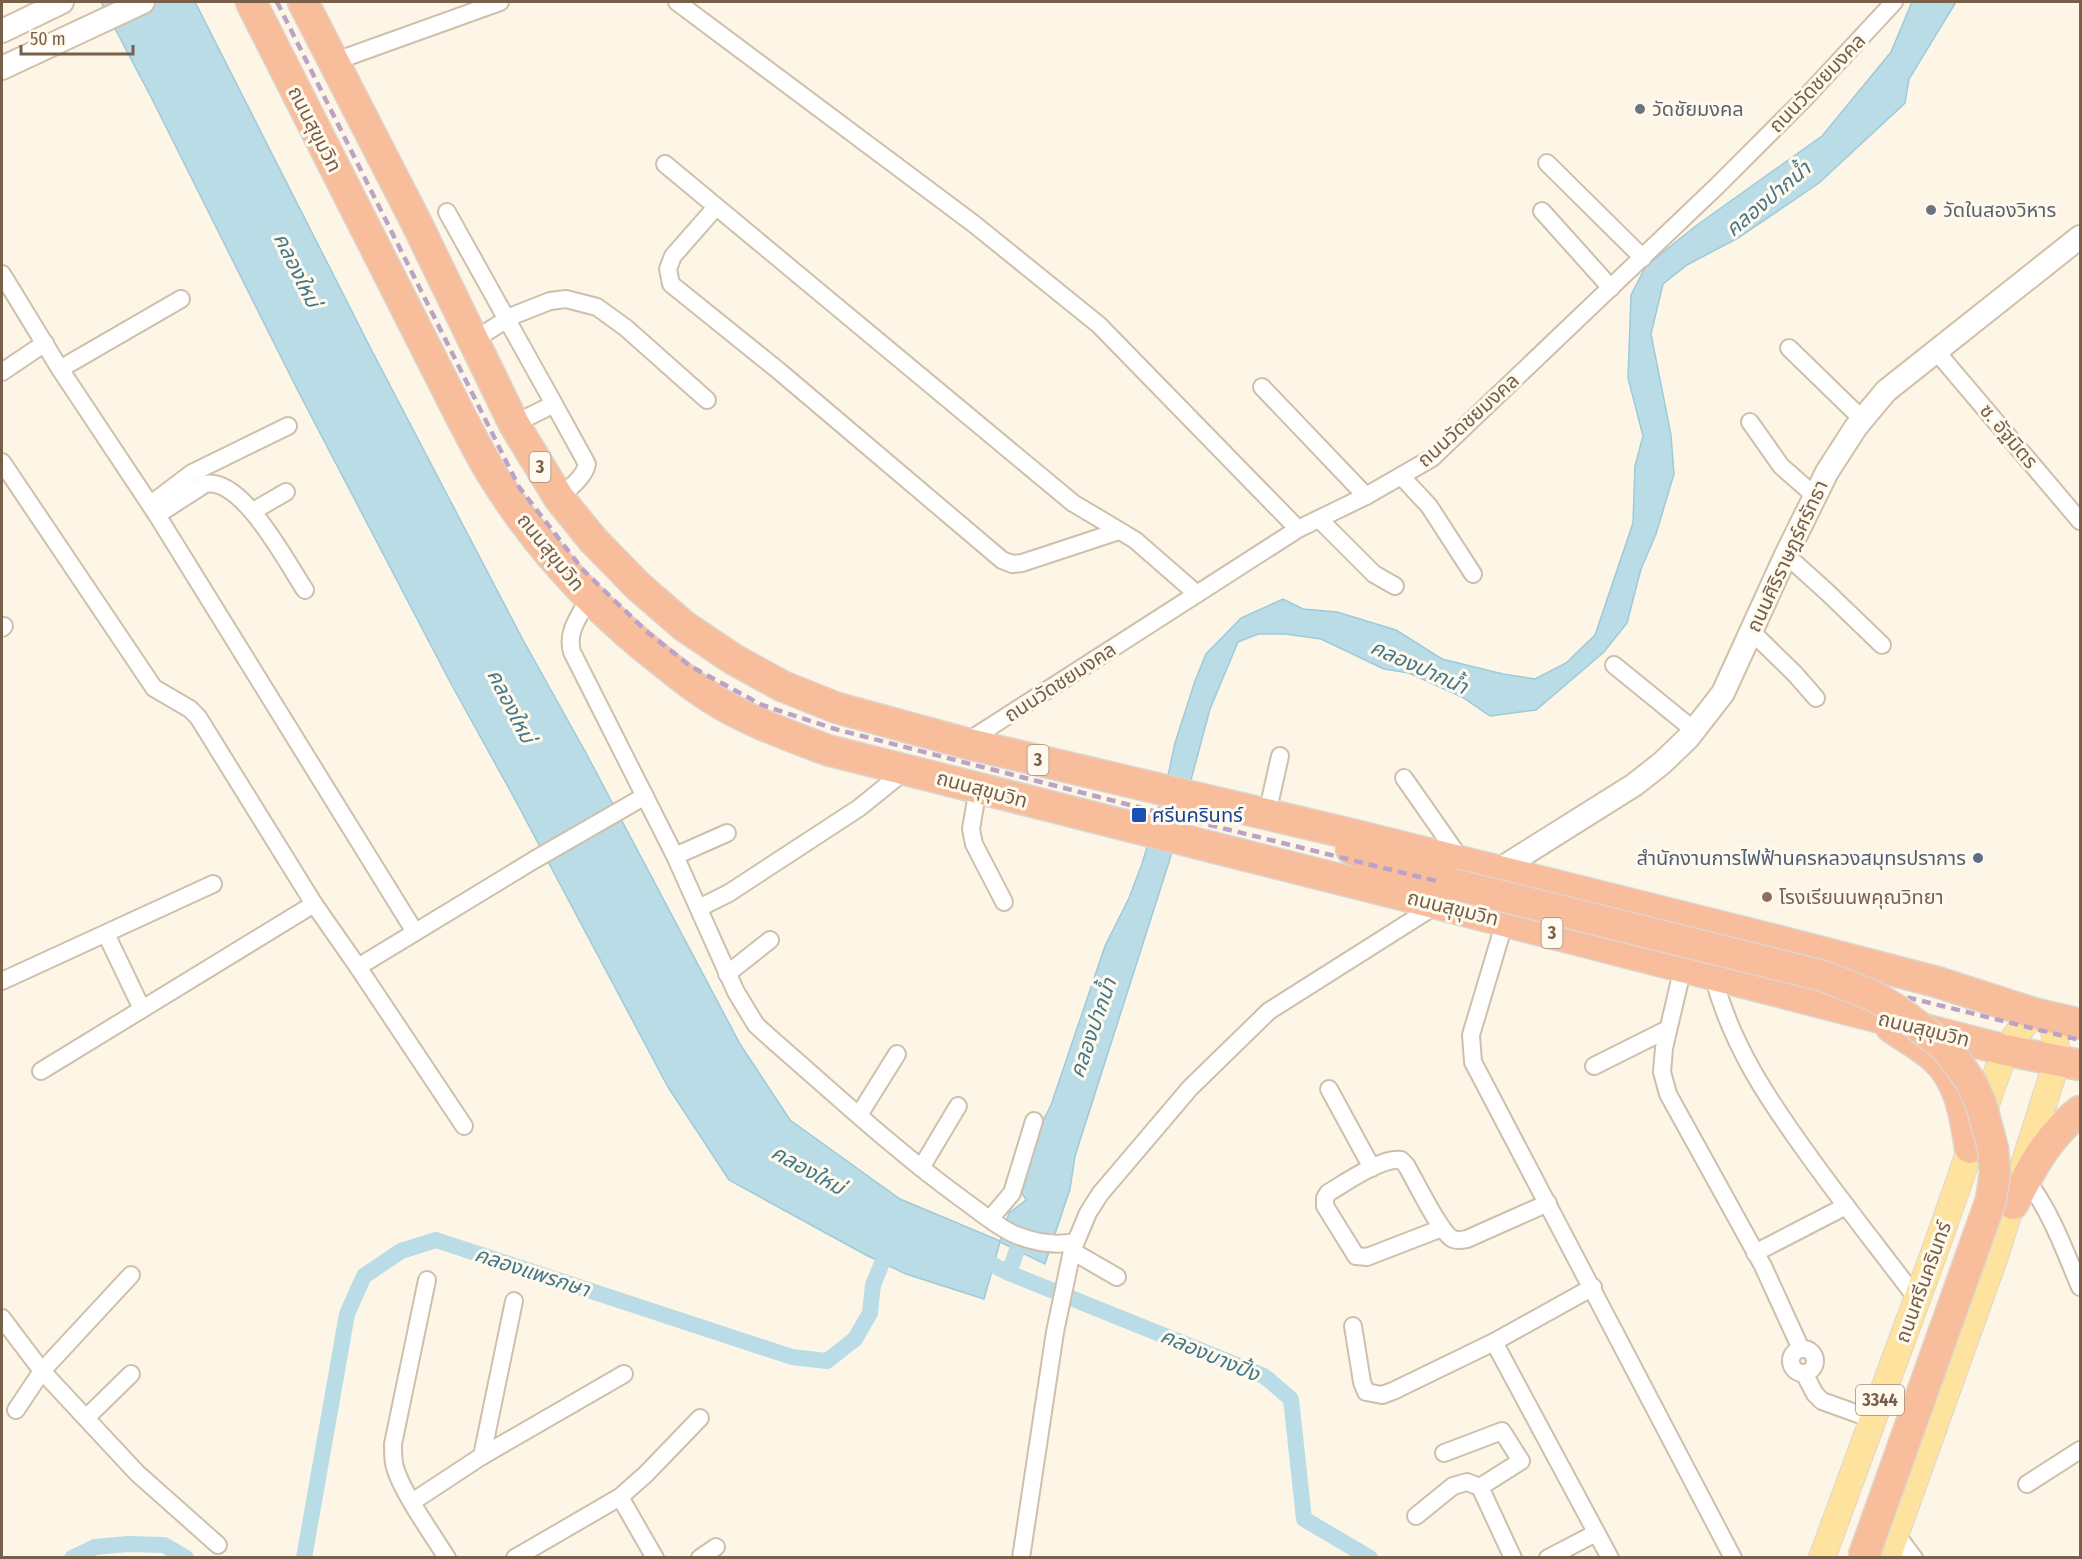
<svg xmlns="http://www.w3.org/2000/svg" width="2082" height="1559" font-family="'Fira Sans Condensed','Noto Sans Thai',sans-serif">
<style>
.water{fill:#b9dce7;stroke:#9fcad9;stroke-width:1.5}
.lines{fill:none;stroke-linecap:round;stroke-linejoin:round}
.canal{stroke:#b9dce7;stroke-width:16}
.street-casing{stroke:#cfbfac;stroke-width:20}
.secondary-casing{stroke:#d2c0a9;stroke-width:26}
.primary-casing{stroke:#dcd5d0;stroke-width:28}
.highway-casing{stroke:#dcd5d0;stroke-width:33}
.street{stroke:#fff;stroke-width:16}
.secondary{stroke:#fff;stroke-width:22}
.primary{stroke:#fde39d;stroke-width:26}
.highway{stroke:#f8bd9b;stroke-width:30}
.rail{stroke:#baa3c7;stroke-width:4.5;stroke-dasharray:9 6;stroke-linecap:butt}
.highway-bridge-casing{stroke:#dcd5d0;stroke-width:33;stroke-linecap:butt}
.highway-bridge{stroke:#f8bd9b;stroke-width:30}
.worship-dot{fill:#6b7280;stroke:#fffaed;stroke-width:2}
.transit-dot{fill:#1a4fb4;stroke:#fffaed;stroke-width:2}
.service-dot{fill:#5c6f8a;stroke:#fffaed;stroke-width:2}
.education-dot{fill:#8d6e63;stroke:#fffaed;stroke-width:2}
.labels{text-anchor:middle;stroke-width:6;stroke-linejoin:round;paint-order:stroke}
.shield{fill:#fffaed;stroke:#a08e7b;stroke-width:1.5}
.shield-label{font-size:18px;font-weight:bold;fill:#775f4a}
.street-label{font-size:20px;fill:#775f4a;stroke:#fffaed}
.worship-label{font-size:20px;fill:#5b616d;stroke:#fffaed;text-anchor:start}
.transit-label{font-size:20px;fill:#164399;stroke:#fffaed;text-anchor:start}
.service-label{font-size:20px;fill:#4e5e75;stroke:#fffaed;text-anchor:end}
.education-label{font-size:20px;fill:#785e54;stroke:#fffaed;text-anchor:start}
.water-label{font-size:21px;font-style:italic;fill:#42778b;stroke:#fffaed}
</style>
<rect width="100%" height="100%" fill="#fdf6e6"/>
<path class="water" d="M 101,2 L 195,2 L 372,351 L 523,640 L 586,753 L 740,1044 L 790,1120 L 900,1199 L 1000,1241 L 1009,1213 L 1026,1200 L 1017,1184 L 1033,1141 L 1051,1105 L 1105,946 L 1129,898 L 1142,864 L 1169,771 L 1175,743 L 1195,681 L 1206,654 L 1241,618 L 1283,599 L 1303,609 L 1337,612 L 1396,630 L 1442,659 L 1503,674 L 1535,679 L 1566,663 L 1595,635 L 1633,523 L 1635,466 L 1643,436 L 1628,378 L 1631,295 L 1646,266 L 1697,225 L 1822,136 L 1891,52 L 1912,2 L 1956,2 L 1909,79 L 1905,103 L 1819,183 L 1738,238 L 1687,265 L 1663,284 L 1651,334 L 1671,435 L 1674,474 L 1656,534 L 1641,569 L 1627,623 L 1604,652 L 1536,710 L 1490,716 L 1462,697 L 1409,673 L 1384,669 L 1321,639 L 1285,634 L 1258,634 L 1238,642 L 1210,709 L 1169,862 L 1075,1156 L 1070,1189 L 1045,1264 L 1000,1242 L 984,1299 L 906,1274 L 866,1255 L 729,1180 L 668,1087 L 512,794 L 449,680 L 297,389 L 151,97 Z"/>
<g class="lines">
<g class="canal">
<path d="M 975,1256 L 1009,1273 L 1264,1376 L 1291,1399 L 1304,1519 L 1370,1558"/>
<path d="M 1009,1273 L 1024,1229"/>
<path d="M 72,1558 L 95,1547 L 128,1544 L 164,1545 L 186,1558"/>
<path d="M 304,1558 L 347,1314 L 364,1276 L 401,1251 L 436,1240 L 792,1357 L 827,1361 L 855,1339 L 870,1313 L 873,1285 L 882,1263"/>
</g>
<defs>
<g id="street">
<path d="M 677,2 L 974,224 L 1099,325 L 1298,529"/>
<path d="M 333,62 L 500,2"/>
<path d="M 1547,163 L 1643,258"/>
<path d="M 665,164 L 1073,503 L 1135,540 L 1197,594"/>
<path d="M 716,207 L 673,256 L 668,269 L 671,284 L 779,371 L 1002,560 L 1012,564 L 1022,563 L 1119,531"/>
<path d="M 1542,211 L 1611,288"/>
<path d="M 447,212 L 554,404 L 514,424"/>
<path d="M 2,274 L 60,369 L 157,515 L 415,932"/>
<path d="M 474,340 L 512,316 L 550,301 L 566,299 L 597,307 L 626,328 L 707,400"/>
<path d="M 1789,348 L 1862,419"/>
<path d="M 1936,351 L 2080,521"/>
<path d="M 60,369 L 181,299"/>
<path d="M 2,372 L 45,343"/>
<path d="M 1262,387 L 1366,496"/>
<path d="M 554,404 L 587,464 C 584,478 569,488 559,498"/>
<path d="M 1750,422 L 1781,466 L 1815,496"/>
<path d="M 2,462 L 154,688 L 190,709 L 198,717 L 314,904 L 358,967 L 534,860 L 645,796"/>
<path d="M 1401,476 L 1429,506 L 1473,574"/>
<path d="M 151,504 L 192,473 L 288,426"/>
<path d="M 253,511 L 286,492"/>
<path d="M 157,515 L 205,484 C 242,476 287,563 305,590"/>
<path d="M 1320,520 L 1374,574 L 1395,586"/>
<path d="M 1786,555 L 1827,592 L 1882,645"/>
<path d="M 589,598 C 580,616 566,631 572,652 L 675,856 L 736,992 L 756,1025 L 776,1043 C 837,1096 897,1152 962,1199 C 979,1211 997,1227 1016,1235 C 1034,1242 1055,1246 1074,1242"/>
<path d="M 2,628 L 4,626"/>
<path d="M 1752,632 L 1795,674 L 1816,698"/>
<path d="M 1614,665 L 1695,731"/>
<path d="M 965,743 L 1298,529 L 1366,496 L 1432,458 L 1717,186 L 1805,98 L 1894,2"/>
<path d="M 1404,778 L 1462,861"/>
<path d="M 978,788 L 971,829 L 974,844 L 1004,902"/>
<path d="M 1267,814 L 1280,756"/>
<path d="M 675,856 L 727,833"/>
<path d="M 699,908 L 729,893 L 859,808 L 906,770"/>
<path d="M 1505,921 L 1471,1035 L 1473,1062 L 1733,1558"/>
<path d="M 106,934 L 142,1009"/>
<path d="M 358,967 L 464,1126"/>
<path d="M 1683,967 L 1664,1048 L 1662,1072 L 1668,1094 L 1763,1266 L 1801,1349"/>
<path d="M 727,974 L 770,940"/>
<path d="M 1713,976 C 1732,1046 1767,1098 1809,1156 C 1844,1205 1881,1251 1917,1299"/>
<path d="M 2,981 L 213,884"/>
<path d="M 1594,1066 L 1668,1029"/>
<path d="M 41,1071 L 314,904"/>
<path d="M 1329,1089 L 1372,1168"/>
<path d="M 859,1115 L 897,1054"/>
<path d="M 921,1168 L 958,1106"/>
<path d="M 2026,1179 C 2051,1212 2064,1249 2080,1287"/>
<path d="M 990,1219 L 1012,1193 L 1034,1121"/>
<path d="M 1442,1228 L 1367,1257 L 1356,1256 L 1325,1206 L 1325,1198 L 1328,1193 C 1345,1183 1382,1157 1401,1160 L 1406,1165 C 1415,1180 1440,1233 1453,1239 C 1458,1241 1462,1240 1467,1239 L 1548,1203"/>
<path d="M 1072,1251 L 1117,1277"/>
<path d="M 1755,1253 L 1846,1206"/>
<path d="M 427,1280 L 393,1444 C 393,1450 393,1457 394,1463 C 398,1487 433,1535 447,1558"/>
<path d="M 2,1318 L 42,1371 L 137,1473 L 218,1545"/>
<path d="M 1353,1326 L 1362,1382 L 1366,1392 L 1382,1395 L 1393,1391 L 1494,1342 L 1593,1287"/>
<path d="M 1494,1342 L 1610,1558"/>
<circle cx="1803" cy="1361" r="12"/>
<path d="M 1804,1373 L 1815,1394 L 1822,1401 L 1872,1419"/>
<path d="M 16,1410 L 42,1371 L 131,1275"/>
<path d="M 86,1418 L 131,1374"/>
<path d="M 1444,1453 L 1502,1431 L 1521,1461 L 1480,1487"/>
<path d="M 482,1456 L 514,1301"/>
<path d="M 2027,1484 L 2080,1450"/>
<path d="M 620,1497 L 655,1558"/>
<path d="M 412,1502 L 482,1456 L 624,1374"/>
<path d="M 1416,1516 L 1453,1486 L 1467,1482 L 1480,1487 L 1513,1558"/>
<path d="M 1896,1534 L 1914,1558"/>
<path d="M 515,1558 L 620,1497 L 646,1474 L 700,1418"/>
<path d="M 700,1558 L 716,1547"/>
<path d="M 1021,1558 L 1055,1332 L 1072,1251 L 1088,1213 L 1100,1194 L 1190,1088 L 1269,1011 L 1438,904"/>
<path d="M 1548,1558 L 1596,1533"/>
</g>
<g id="secondary">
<path d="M 2,31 L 62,2"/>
<path d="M 2,68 L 143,2"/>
<path d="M 1497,871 L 1634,785 L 1662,763 L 1688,738 L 1723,693 L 1786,555 L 1827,472 L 1856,427 L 1886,391 L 2080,237"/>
</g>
<g id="primary">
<path d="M 1822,1558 L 1938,1242 L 2005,1050 L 2033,1013"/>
<path d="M 1887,1558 L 1994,1259 L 2057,1061 L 2053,1018"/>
</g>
<g id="highway">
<path d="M 251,2 L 461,417 C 471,436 481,456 492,474 C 536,545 593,607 659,659 C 685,680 712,701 742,715 C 769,729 799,739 827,750 L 1438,904 L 2005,1050 L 2080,1065"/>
<path d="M 303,2 L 415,220 L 514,424 L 559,498 L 593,540 L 639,587 L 684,626 L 733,659 L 782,686 L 837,708 L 965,743 L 1359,836 L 1775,940 L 1937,982 L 2033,1013 L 2080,1024"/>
<path d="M 1351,849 L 1398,868 L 1453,884"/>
<path d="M 1891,1027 C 1905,1037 1921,1046 1934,1057 C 1960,1080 1965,1116 1970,1148"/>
<path d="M 2013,1204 C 2032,1167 2047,1137 2080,1111"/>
</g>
</defs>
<use href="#street" class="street-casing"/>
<use href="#secondary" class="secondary-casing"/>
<use href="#primary" class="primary-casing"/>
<use href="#highway" class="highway-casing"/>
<use href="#street" class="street"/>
<use href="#secondary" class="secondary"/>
<use href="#primary" class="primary"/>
<use href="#highway" class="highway"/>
<path class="rail" d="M 277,2 L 519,487 L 583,570 L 646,631 L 690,666 L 762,705 L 835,729 L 1161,813 L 2080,1040"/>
<defs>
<path id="highway-bridge" d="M 1453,884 L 1823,976 L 1874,996 L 1900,1012 L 1945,1047 L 1962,1069 L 1972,1084 L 1981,1104 L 1993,1149 L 1995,1172 L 1991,1200 L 1863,1558"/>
</defs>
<use href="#highway-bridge" class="highway-bridge-casing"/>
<use href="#highway-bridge" class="highway-bridge"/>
</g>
<g class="worship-dot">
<circle cx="1640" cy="109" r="6"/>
<circle cx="1931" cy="210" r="6"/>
</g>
<rect class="transit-dot" x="1131" y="807" width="16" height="16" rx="3"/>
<circle class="service-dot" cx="1978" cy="858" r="6"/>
<circle class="education-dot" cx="1767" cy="897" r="6"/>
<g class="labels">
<g class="shield">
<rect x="529.5" y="452" width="21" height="30" rx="4.5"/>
<rect x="1027.5" y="745" width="21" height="30" rx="4.5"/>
<rect x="1541.5" y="918" width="21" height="30" rx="4.5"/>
<rect x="1856" y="1385" width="48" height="30" rx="4.5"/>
</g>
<g class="shield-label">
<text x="540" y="473">3</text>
<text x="1038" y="766">3</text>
<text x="1552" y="939">3</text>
<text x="1880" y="1406">3344</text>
</g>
<g class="street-label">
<text transform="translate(1817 83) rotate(-46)" y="7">ถนนวัดชยมงคล</text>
<text transform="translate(315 129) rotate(63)" y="7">ถนนสุขุมวิท</text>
<text transform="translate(1468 420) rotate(-42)" y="7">ถนนวัดชยมงคล</text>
<text transform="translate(2009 436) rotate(50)" y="7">ซ. อัฐมิตร</text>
<text transform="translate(551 552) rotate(51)" y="7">ถนนสุขุมวิท</text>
<text transform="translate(1787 556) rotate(-65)" y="7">ถนนศิริราษฎร์ศรัทธา</text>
<text transform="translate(1060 682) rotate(-33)" y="7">ถนนวัดชยมงคล</text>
<text transform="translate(982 789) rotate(15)" y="7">ถนนสุขุมวิท</text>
<text transform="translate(1453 908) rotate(14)" y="7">ถนนสุขุมวิท</text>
<text transform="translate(1924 1029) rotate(14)" y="7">ถนนสุขุมวิท</text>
<text transform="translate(1923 1282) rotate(-70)" y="7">ถนนศรีนครินทร์</text>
</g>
<g class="worship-label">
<text x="1652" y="116">วัดชัยมงคล</text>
<text x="1943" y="217">วัดในสองวิหาร</text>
</g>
<g class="transit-label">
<text x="1152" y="822">ศรีนครินทร์</text>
</g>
<g class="service-label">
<text x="1966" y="865">สำนักงานการไฟฟ้านครหลวงสมุทรปราการ</text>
</g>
<g class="education-label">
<text x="1779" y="904">โรงเรียนนพคุณวิทยา</text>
</g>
<g class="water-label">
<text transform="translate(1768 199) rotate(-40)" y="7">คลองปากน้ำ</text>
<text transform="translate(297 270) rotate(64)" y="7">คลองใหม่</text>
<text transform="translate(1419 667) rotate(24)" y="7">คลองปากน้ำ</text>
<text transform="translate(511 706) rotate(63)" y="7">คลองใหม่</text>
<text transform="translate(1093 1028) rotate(-71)" y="7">คลองปากน้ำ</text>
<text transform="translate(808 1170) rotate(29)" y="7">คลองใหม่</text>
<text transform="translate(532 1272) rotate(18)" y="7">คลองแพรกษา</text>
<text transform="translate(1210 1355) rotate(23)" y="7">คลองบางปิ้ง</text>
</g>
</g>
<rect width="2082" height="1559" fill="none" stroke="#775f4a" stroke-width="6"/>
<path d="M21 45v9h112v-9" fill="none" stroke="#775f4a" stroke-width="3"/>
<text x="30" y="45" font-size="18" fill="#775f4a" stroke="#fffaed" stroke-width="4.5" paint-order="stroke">50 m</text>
</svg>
